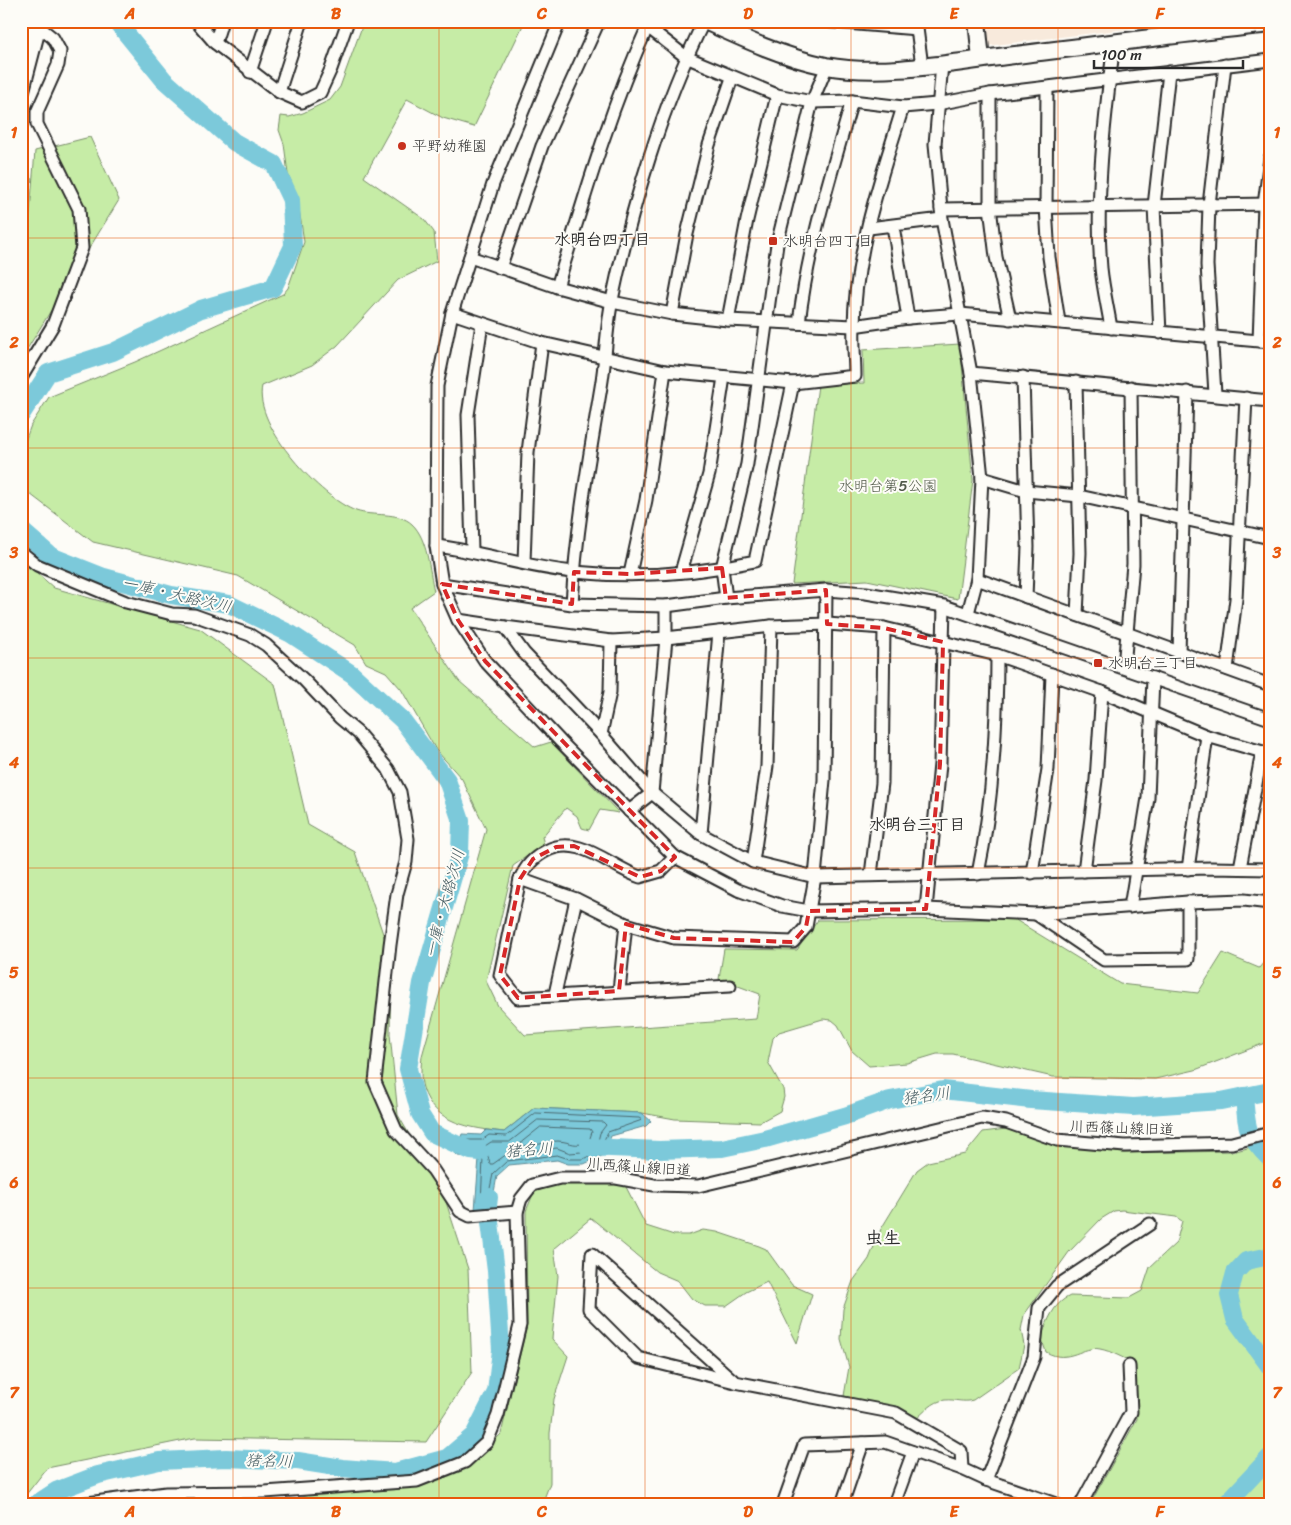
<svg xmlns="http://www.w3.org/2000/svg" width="1291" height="1525" font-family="Sriracha,'Klee One',sans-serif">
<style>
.built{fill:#f8eadc}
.green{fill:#c6eca6;stroke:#788c68}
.water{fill:#7cc9da;stroke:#5c8a94}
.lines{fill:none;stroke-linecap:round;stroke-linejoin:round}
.shore{stroke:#4b6a71;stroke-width:1}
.river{stroke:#7cc9da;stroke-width:18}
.street-casing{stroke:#2b2b2b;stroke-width:15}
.secondary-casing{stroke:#2b2b2b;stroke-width:20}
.street{stroke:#fdfcf7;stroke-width:11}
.secondary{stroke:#fdfcf7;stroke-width:16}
.marked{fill:none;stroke:#d62828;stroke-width:4;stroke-dasharray:10 6;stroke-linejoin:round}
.grid{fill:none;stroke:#e8590c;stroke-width:1;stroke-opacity:0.55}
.poi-dot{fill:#c8321e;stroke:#fdfcf7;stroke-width:2}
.labels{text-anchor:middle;stroke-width:4;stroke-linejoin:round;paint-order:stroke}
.poi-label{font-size:15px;fill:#2b2b2b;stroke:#fdfcf7;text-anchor:start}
.park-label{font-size:15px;fill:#525b4a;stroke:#fdfcf7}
.street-label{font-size:15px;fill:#2b2b2b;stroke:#fdfcf7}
.neighbourhood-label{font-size:16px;font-weight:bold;fill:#2b2b2b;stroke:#fdfcf7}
.water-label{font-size:16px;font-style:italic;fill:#435a60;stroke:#fdfcf7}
.quarter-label{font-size:18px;font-weight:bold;fill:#2b2b2b;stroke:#fdfcf7}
.neatline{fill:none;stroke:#e8590c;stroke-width:2}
.grid-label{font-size:16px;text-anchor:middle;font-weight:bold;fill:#e8590c}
</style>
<rect width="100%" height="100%" fill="#fdfcf7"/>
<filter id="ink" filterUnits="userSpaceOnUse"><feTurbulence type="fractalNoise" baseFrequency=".02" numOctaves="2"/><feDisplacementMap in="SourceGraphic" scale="10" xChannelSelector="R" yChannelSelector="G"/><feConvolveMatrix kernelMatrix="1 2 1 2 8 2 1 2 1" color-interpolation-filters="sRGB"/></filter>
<g filter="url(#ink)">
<path class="built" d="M 983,21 L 1177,21 L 1177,23 L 986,46 Z"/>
<g class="green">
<path d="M 364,21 L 525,21 L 474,127 L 443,118 L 407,99 L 364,177 L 424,219 L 434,232 L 437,261 L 398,280 L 337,346 L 312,365 L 262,386 C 253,426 322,499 356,511 C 373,517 398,511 412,524 C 428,539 429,570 434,591 L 410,608 L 459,681 L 535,747 L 551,742 L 619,813 L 600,810 L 589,830 L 582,828 L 577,816 L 566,808 L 542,837 L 544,844 L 513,866 L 486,981 L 498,1006 L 525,1035 L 756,1019 L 760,994 L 719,979 L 724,949 L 797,950 L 818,920 L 1014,919 L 1120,984 L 1198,993 L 1223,953 L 1259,968 L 1270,955 L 1270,1041 L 1195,1070 L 1155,1079 L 1053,1077 L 953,1054 L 937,1054 L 907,1063 L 869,1066 L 852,1051 L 838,1025 L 832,1020 L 823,1019 L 779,1032 L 773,1038 L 768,1062 L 783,1089 L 784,1097 L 780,1111 L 760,1122 L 675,1119 L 642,1113 L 534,1108 L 504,1132 C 471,1128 434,1124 423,1088 C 420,1078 421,1066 422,1056 L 486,829 L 462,779 L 436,750 L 401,689 L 386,672 L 366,663 L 355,645 L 238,576 L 93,542 L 26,491 L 21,479 L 21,452 L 31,425 L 49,397 L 135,362 L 283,294 L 288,288 L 304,242 L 297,195 L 288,174 L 284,144 L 279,130 L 281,116 L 289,117 L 303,113 L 330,100 L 340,87 Z"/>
<path d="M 90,137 L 119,200 L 21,359 L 21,241 L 29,224 L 35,151 Z"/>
<path d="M 960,344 L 973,480 L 958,599 L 867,580 L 792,584 L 818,385 L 864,383 L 863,350 Z"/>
<path d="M 21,559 L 54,588 L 200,629 L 275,684 L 308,825 L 355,852 L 391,957 L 390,1034 L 398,1115 L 443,1193 L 468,1269 L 472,1372 L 426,1442 L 195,1438 L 47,1468 L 21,1501 Z"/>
<path d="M 1006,1129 L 1052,1144 L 1123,1153 L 1236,1151 L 1270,1142 L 1270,1504 L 1090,1504 L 1137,1419 L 1134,1363 C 1123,1358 1111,1351 1100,1349 C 1083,1345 1069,1365 1046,1352 L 1041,1337 C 1048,1321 1053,1303 1070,1296 L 1129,1298 L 1142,1291 L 1150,1267 L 1176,1243 L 1182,1221 L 1176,1217 L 1122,1210 L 1114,1211 L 1101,1219 L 1069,1252 L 1024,1315 L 1021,1330 L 1024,1345 L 1019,1368 L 973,1400 C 963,1403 955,1399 945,1400 C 933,1401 924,1412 915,1420 L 896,1410 L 844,1396 L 849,1367 L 841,1339 L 843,1309 L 853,1281 L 869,1259 L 881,1229 L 917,1170 L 928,1162 L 965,1154 L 983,1132 Z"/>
<path d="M 562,1183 L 625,1185 L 646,1226 L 674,1235 L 689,1235 L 703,1230 L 717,1232 L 759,1246 L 766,1249 L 792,1285 L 812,1294 L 797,1343 L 767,1282 L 746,1292 L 726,1306 L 705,1306 L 692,1299 L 678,1281 L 657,1272 L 591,1218 L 554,1249 L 558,1276 L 552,1339 L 568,1356 L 554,1399 L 550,1433 L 550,1483 L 542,1504 L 292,1504 L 309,1494 L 421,1484 L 474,1462 L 501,1434 L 527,1325 L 526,1211 L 534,1192 Z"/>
</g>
<path class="water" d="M 534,1108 L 642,1113 L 651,1121 L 646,1126 L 611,1136 L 609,1141 L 611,1152 L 584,1164 L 568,1164 L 557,1160 L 509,1165 L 497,1176 L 491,1209 L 475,1210 L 479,1158 L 458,1156 L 455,1153 L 462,1134 L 481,1135 L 486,1130 L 504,1132 Z"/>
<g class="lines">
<g class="shore">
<path d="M 536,1113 L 639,1118 L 642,1120 L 608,1132 L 604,1140 L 604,1149 L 583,1159 L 569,1159 L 557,1155 L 507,1161 L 493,1174 L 487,1203 L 481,1204 L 483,1158 L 479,1153 L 463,1151 L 465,1140 L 482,1140 L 489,1135 L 506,1136 Z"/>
<path d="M 538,1120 L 603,1122 L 606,1125 L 600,1133 L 597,1145 L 581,1152 L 570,1153 L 557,1148 L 507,1154 L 493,1164 L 490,1164 L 485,1146 L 491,1142 L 509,1142 Z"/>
<path d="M 541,1127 L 590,1129 L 592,1132 L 589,1141 C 574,1148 573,1142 558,1141 C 546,1141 533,1148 521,1145 L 522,1142 Z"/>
</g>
<g class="river">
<path d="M 21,415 L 48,373 L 113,352 L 201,309 L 273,288 L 293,246 L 291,200 L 274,164 L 234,142 L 164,80 L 116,21"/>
<path d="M 21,530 L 51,556 L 104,577 L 171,595 L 229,604 L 291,634 L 352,674 L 403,721 L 447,780 L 461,821 L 460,853 L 422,983 L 408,1069 L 420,1114 L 432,1133 L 471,1151 L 480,1152"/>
<path d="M 1244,1096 C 1247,1130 1246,1135 1270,1159"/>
<path d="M 588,1147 L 659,1150 L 722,1148 L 765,1139 L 845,1116 L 890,1100 L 943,1090 L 1031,1100 L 1133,1107 L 1221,1101 L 1270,1091"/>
<path d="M 1270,1256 L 1246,1261 L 1235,1273 L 1229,1295 L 1235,1319 L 1270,1367"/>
<path d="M 36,1504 L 56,1491 L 98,1475 L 159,1461 L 226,1458 L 298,1461 L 342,1468 L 395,1472 L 447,1458 L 474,1435 L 496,1392 L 501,1350 L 496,1271 L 488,1206 L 489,1197"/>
<path d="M 1226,1504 L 1270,1457"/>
</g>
<defs>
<g id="street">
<path d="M 196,21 L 215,43 L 222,21"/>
<path d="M 560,21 L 493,184 L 452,313 L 437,386 L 436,546 L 442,584 L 458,620 L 485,661 L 561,742 L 675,857 L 738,890 L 782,906 L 809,911 L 926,909 L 1036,914 L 1188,902 L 1244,900 L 1270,903"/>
<path d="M 640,21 L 686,57 L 777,95 L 812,102 L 852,101 L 903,107 L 937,104 L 990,94 L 1270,60"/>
<path d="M 822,21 L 917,29"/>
<path d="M 916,21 L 922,66"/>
<path d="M 215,43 L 279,92 L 302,21"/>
<path d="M 942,64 L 935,144 L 942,219 L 971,373 L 982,478 L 977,579"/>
<path d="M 250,72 L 267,21"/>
<path d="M 1047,89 L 1046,207 L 1049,257 L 1059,322"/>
<path d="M 279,92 L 302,102 L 320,93 L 331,69 L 348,21"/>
<path d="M 990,94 L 990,207 L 996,257 L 1010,319"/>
<path d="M 941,209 L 1270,204"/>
<path d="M 893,226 L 908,318"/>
<path d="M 869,228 L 942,219"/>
<path d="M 470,257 L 557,287 L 612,302 L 672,314 L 728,320 L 853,326 L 908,318 L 960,314 L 1270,342"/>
<path d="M 500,268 L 542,146 L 599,21"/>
<path d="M 557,287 C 584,199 609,111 647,28"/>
<path d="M 452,313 L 542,343 L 665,371 L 793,383 L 855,376 C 855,360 853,343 854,326 C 855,252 881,177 903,107"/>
<path d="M 672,314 L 687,234 L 709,145 L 732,78"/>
<path d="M 728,320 L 747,220 L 777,95"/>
<path d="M 799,323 C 808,246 831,174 852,101"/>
<path d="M 1111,328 C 1108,309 1103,288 1101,268 C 1095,194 1105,117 1114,43"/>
<path d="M 1160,333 L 1154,206 L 1169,72"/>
<path d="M 1259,341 L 1264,205 L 1270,158"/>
<path d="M 971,373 L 1270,401"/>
<path d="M 1023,377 L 1028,547 L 1026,597"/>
<path d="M 21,378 L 53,325 L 82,248 L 79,209 L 37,124 L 37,112 L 58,65 L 60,51 L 53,38 L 38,26"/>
<path d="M 1076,382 L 1080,553 L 1077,615"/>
<path d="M 1215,394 L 1207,265 L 1209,205 L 1225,65"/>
<path d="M 982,478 L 1026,491 L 1079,496 L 1270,538"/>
<path d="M 436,546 C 483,552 528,568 574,572 C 634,578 697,574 755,561 L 793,383"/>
<path d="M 472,550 L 468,415 L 482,324"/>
<path d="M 21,552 L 37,565 L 126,602 L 172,614 L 194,615 L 250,635 L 266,645 L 304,680 L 340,718 L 358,733 L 388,769 L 400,792 L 408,839 L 406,862 L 397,894 L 390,945 L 375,1082 L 396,1130 L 433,1170 L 460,1211 L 470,1216 L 517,1212"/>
<path d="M 524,562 L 528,452 L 542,343"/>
<path d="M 681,572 L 709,474 L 724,377"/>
<path d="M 630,574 L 646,500 L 665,371"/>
<path d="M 442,584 L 572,604 L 666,606 L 726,598 L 826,590 L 866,593 L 944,606 L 1270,719"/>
<path d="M 726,598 L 722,568 L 747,464 L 777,244 L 812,102 L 827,66"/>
<path d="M 572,604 C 576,531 589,459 601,387 C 606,358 606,329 612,300 C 631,209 662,105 704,21"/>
<path d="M 968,613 L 977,579 L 1270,685"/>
<path d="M 458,620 L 505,627 L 524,653 L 601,734 L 652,793 L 701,834 L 753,862 L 815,877 L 1211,868 L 1270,869"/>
<path d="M 505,627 L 611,641 L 666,638 L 771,626 L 827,624 L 884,628 L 997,655 L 1102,692 L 1207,736 L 1270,754"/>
<path d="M 1179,652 L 1187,392"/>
<path d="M 1124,667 L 1133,564 L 1131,387"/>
<path d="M 1227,669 L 1236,599 L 1246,398"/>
<path d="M 601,734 L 610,692 L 611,641"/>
<path d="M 629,811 L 652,793 L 666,638 L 666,606"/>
<path d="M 701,834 L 719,632"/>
<path d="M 675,857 L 661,871 L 640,877 C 610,867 579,833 546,851 C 533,858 526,866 520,879 L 500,975 L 518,998 L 730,986"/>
<path d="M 753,862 L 767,766 L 771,626"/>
<path d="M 1240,868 L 1262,752"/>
<path d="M 1188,869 L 1207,736"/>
<path d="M 1084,871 L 1096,780 L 1102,692"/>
<path d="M 1032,873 L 1048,769 L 1052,674"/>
<path d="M 978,874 C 993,802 997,729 997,655"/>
<path d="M 871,875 L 882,783 L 884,628"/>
<path d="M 520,879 L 576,899 L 626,924 L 674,938 L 793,942 L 806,927 L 815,877 L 824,780 L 826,590"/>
<path d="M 1130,907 L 1148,798 L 1153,678"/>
<path d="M 926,909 L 940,764 L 944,606"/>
<path d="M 1036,914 L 1104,960 L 1188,959 L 1188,902"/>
<path d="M 619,991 L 626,924"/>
<path d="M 555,994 L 576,899"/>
<path d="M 735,1382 L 638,1358 L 589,1309 L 592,1254 L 735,1382 L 896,1413 L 961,1451 L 962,1469 L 986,1480"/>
<path d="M 79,1504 L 166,1493 L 265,1492 L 417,1481 L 465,1462 L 487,1442 L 498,1415 L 520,1325 L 517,1212 L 521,1199 L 532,1185 L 560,1178 L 616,1178 L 654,1185 L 698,1186 L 982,1118 L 1006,1122 L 1057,1140 L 1125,1146 L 1232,1143 L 1270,1133"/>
<path d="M 783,1504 L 804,1445 L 885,1442 L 962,1469"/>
<path d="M 842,1504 L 863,1443"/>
<path d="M 894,1504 L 913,1452"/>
<path d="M 1056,1504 L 986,1480 L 1034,1357 L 1039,1308 L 1057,1286 L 1150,1224"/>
<path d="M 1081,1504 L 1131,1412 L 1129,1366"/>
</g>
<g id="secondary">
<path d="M 705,21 C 744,39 783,57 826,66 C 880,76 945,64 999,57 C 1089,46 1179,34 1270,24"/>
<path d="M 977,21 L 981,59"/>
<path d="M 21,29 L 23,21"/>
<path d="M 21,90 L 39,21"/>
</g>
</defs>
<use href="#street" class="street-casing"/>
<use href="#secondary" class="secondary-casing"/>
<use href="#street" class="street"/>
<use href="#secondary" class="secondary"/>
</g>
</g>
<path class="marked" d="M 722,568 L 726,598 L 826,590 L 827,624 L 884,628 L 943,642 L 940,764 L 926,909 L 809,911 L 806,927 L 793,942 L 674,938 L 626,924 L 619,991 L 518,998 L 500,975 L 520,879 L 533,859 L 556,847 L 574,846 L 640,877 L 661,871 L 675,857 L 485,661 L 458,620 L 442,584 L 572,604 L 574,572 L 630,574 Z"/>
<path class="grid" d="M 233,21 L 233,1504M 439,21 L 439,1504M 645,21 L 645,1504M 851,21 L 851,1504M 1058,21 L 1058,1504M 21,238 L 1270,238M 21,448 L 1270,448M 21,658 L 1270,658M 21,868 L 1270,868M 21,1078 L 1270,1078M 21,1288 L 1270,1288"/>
<g class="poi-dot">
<circle cx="402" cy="146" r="5"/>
<rect x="768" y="236" width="10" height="10" rx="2.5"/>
<rect x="1093" y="658" width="10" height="10" rx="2.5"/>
</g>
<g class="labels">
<g class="poi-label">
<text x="412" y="151">平野幼稚園</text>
<text x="783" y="246">水明台四丁目</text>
<text x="1108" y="668">水明台三丁目</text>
</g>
<g class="park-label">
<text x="888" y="491">水明台第5公園</text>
</g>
<g class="street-label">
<text transform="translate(1122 1128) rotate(2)" y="5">川西篠山線旧道</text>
<text transform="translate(639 1167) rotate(4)" y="5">川西篠山線旧道</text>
</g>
<g class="neighbourhood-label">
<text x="602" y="245">水明台四丁目</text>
<text x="917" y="830">水明台三丁目</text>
</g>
<g class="water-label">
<text transform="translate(177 594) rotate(13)" y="6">一庫・大路次川</text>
<text transform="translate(444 903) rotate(-75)" y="6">一庫・大路次川</text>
<text transform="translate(926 1095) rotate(-7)" y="6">猪名川</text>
<text transform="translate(529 1149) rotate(-4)" y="6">猪名川</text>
<text transform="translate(269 1460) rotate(2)" y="6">猪名川</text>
</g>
<g class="quarter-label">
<text x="883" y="1244">虫生</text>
</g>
</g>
<rect width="1291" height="1525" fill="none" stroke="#fdfcf7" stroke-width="55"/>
<path d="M1094 60v8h149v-8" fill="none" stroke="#2b2b2b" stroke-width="2.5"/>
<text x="1101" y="60" font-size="15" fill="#2b2b2b" stroke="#fdfcf7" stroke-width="4" paint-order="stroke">100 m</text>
<rect x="28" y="28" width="1236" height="1470" class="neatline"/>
<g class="grid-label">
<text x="130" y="19">A</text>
<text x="336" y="19">B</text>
<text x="542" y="19">C</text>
<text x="748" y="19">D</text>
<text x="954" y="19">E</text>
<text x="1160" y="19">F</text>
<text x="14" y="138">1</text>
<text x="1277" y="138">1</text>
<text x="14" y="348">2</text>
<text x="1277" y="348">2</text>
<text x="14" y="558">3</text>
<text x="1277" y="558">3</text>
<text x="14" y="768">4</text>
<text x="1277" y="768">4</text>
<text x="14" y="978">5</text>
<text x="1277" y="978">5</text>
<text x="14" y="1188">6</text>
<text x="1277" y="1188">6</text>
<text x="14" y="1398">7</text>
<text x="1277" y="1398">7</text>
<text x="130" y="1517">A</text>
<text x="336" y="1517">B</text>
<text x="542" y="1517">C</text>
<text x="748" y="1517">D</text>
<text x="954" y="1517">E</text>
<text x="1160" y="1517">F</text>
</g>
</svg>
